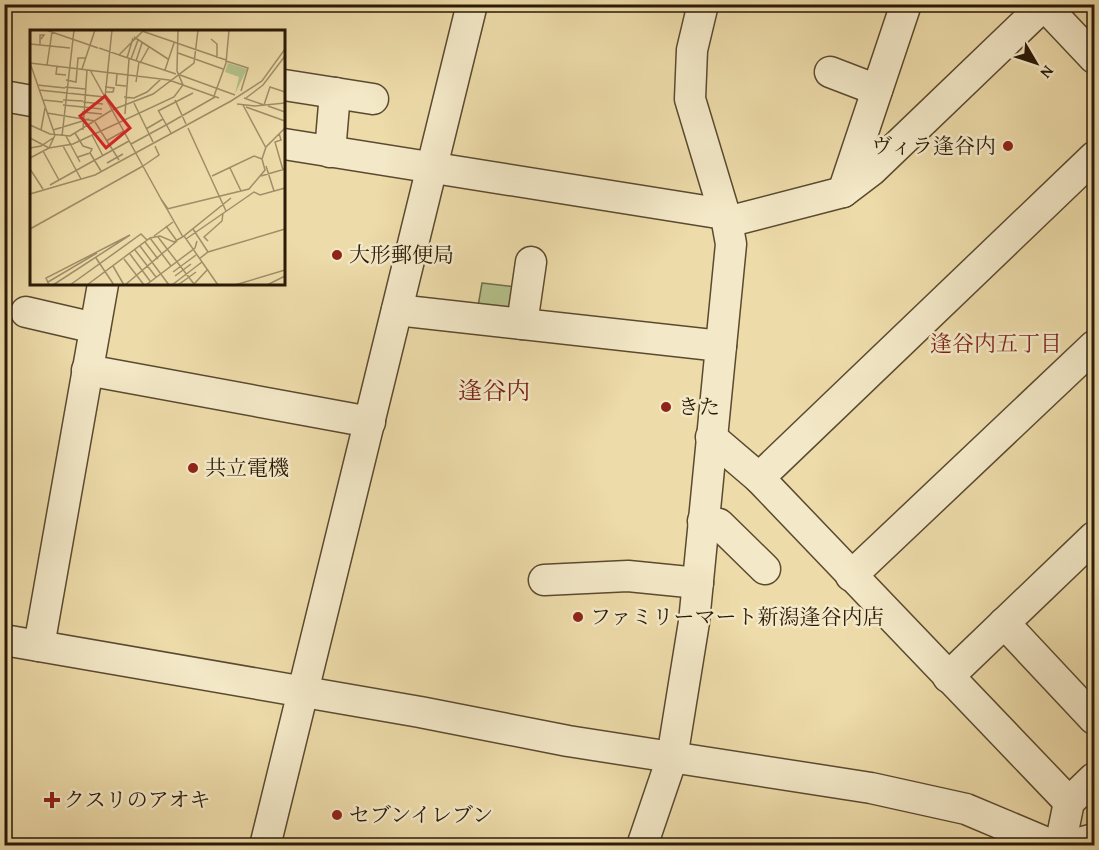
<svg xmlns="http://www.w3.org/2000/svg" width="1099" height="850" font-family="'Gentium Book Plus','Noto Serif JP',serif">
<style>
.green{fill:#b5c18b;stroke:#706e49;stroke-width:1.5}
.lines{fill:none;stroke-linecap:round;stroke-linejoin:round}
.minor-casing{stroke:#5b4a30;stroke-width:33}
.minor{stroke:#f3e8c7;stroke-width:30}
.poi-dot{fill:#8f2418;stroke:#f3e8c7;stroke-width:2}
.labels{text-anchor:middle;stroke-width:5;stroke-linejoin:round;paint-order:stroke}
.poi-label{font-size:21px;fill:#2a1a07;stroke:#f3e8c7;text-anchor:start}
.neighbourhood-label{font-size:22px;fill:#7a1f14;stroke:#f3e8c7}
.quarter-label{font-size:24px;fill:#7a1f14;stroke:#f3e8c7}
.inset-road{fill:none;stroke:#9f8e68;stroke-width:1.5}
.view{fill:#d62828;fill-opacity:0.15;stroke:#d62828;stroke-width:3}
.inset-edge{fill:none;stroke:#2a1a07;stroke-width:3}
</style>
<rect width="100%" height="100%" fill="#eddba9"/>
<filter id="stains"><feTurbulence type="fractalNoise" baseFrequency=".00333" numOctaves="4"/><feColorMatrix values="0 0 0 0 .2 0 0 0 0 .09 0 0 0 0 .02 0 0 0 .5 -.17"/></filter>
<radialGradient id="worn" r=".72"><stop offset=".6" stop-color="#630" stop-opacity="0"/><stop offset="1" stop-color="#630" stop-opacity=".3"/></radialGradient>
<path class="green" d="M 482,283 L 526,288 L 522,323 L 476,318 Z"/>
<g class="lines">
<defs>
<g id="minor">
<path d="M 1043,4 L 1094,58"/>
<path d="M 830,72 L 877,90"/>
<path d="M 284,85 L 373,99"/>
<path d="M 4,96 L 32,101"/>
<path d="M 284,144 L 724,214"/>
<path d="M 330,152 L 335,93"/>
<path d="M 843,192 L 906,4"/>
<path d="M 727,222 L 843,192 L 872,170 L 1045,4"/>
<path d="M 397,310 L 721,346"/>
<path d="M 26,312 L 95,328"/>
<path d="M 522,324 L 531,262"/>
<path d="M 87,370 L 370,422"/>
<path d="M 711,437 L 759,478 L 1069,802"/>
<path d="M 759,478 L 1094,157"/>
<path d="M 703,521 L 719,524 L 765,569"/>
<path d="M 851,576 L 1094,346"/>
<path d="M 544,580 L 628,576 L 698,583"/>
<path d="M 1004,623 L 1094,719"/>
<path d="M 4,640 L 420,712 L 568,741 L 871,788 L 966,809 L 1054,846"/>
<path d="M 39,646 L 103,284"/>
<path d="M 948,677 L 1094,537"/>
<path d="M 265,846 L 472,4"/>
<path d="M 642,846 L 672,758 L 694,622 L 731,244 L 727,222 L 690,99 L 692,50 L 703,4"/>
<path d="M 1060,846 L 1069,802 L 1094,778"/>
<path d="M 1068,846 L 1094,839"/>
</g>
</defs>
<use href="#minor" class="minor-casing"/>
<use href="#minor" class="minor"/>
</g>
<g class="poi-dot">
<circle cx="1008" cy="146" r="6"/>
<circle cx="337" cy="255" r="6"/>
<circle cx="666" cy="407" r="6"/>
<circle cx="193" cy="468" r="6"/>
<circle cx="578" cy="617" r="6"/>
<path d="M49 791h6v6h6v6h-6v6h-6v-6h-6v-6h6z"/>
<circle cx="337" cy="815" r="6"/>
</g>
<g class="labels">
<g class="poi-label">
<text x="996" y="153" text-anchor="end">ヴィラ逢谷内</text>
<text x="349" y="262">大形郵便局</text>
<text x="678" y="414">きた</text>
<text x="205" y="475">共立電機</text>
<text x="590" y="624">ファミリーマート新潟逢谷内店</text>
<text x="64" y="807">クスリのアオキ</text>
<text x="349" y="822">セブンイレブン</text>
</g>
<g class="neighbourhood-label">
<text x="996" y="351">逢谷内五丁目</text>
</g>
<g class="quarter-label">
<text x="494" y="399">逢谷内</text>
</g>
</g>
<g transform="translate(30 30)">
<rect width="255" height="255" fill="#eddba9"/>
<path d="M 198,33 L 217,39 L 205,64 L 209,47 L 195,42 Z" fill="#b5c18b"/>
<path class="inset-road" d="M 16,0 L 68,18M 82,0 L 75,67 L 131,169M 112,1 L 196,30M 104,7 L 138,29M 181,9 L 187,14 L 187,28M 0,14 L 40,18M 10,15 L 10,5 L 14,5 L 11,9M 69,18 L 89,25 L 113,1M 148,23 L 193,39M 89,25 L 146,44M 97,28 L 103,8M 101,29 L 108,10M 106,31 L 112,13M 196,31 L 218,38 L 211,61M 0,33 L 139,50 L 189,68M 110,33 L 119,17M 17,35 L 22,2M 27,36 L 26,44 L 36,45M 52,39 L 65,0M 135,40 L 144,13M 87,44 L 86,55 L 96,56M 150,45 L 205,65M 36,50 L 46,52 L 48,28 L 55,28M 106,52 L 109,32M 7,55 L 35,58M 35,57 L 55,59M 9,60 L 75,67 L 60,40M 75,62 L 83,62 L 84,58 L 75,57M 184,66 L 196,33 L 199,0M 94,67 L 104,68 L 117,62 L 131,49M 214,68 L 234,75 L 240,57 L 255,62M 216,68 L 233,55 L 255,26M 13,70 L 33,72M 33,70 L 53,71M 145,70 L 156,94M 53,72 L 73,74M 104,73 L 123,112M 207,74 L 225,76 L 255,73M 33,75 L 53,77M 213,75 L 236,118M 238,76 L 255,82M 53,77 L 72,79M 216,77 L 255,91M 128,80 L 141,103M 128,81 L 163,63M 52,82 L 72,84M 17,83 L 65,91M 95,84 L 99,29M 65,92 L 89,130M 0,95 L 20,104 L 40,106 L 82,80 L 123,64 L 164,33 L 168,0M 136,95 L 185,67M 158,98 L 196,181M 116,99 L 133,89M 11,100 L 15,78M 23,100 L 59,89M 53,100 L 57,40M 45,103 L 53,116 L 62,119 L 60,123M 249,103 L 251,110 L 245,112 L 253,140M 62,105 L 73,126M 32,106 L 44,0M 36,106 L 50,132M 0,108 L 19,118 L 25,105 L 0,33M 76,111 L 94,101M 101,114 L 136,95M 33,116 L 51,149M 0,118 L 11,116 L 23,108M 13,121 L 29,150M 48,127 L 60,123 L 71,141M 0,128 L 19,118 L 43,114 L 144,67 L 153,55 L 147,41 L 148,0M 77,133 L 93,124M 113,136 L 129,125 L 125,116M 236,136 L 244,161M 200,138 L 211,161M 0,139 L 13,159M 182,146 L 224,126 L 232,129M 231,146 L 255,139M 20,155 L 99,111M 0,164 L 65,145 L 201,71 L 232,51 L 255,19M 137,179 L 131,169 L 138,179M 136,196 L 147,211M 0,199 L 113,136M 163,199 L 178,222M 124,206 L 143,192M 128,207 L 164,254M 153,207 L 137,179 L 219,159 L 235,140 L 232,129 L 236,117 L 255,98M 120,208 L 141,236M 156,209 L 224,162 L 230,165 L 255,158M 178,211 L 174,207 L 192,191 L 193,183M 115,212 L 128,229M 110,216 L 139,255M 105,220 L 126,247M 100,224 L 120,251M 66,228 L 84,255M 94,229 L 114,255M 169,229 L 178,222 L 255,199M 83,236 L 94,255M 143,242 L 166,225M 145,246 L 161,234M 18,252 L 67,223M 164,254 L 178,239M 19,255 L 16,248 L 100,205 L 23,255M 40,255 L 111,204 L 117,210M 57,255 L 120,208 L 130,206 L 144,212 L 154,206M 95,255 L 147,211M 116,255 L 165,218 L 167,211M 142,255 L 172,232M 148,255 L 166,242M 188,255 L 154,206 L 201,168M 205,255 L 255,240M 237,255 L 255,246"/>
<path class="view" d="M 75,66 L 100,98 L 76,118 L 50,86 Z"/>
<rect width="255" height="255" class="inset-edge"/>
</g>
<rect width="1099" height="850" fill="none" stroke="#eddba9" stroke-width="24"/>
<rect x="6" y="6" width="1087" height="838" fill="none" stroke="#2a1a07" stroke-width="3"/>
<rect x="12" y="12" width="1075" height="826" fill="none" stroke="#2a1a07" stroke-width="1.5"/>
<g transform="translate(1036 63) rotate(129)" stroke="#f3e8c7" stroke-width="4.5" paint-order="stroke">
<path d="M0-4.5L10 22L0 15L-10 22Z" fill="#2a1a07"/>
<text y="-9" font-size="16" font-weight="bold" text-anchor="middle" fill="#2a1a07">N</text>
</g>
<rect width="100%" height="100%" filter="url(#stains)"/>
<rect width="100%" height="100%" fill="url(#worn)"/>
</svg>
